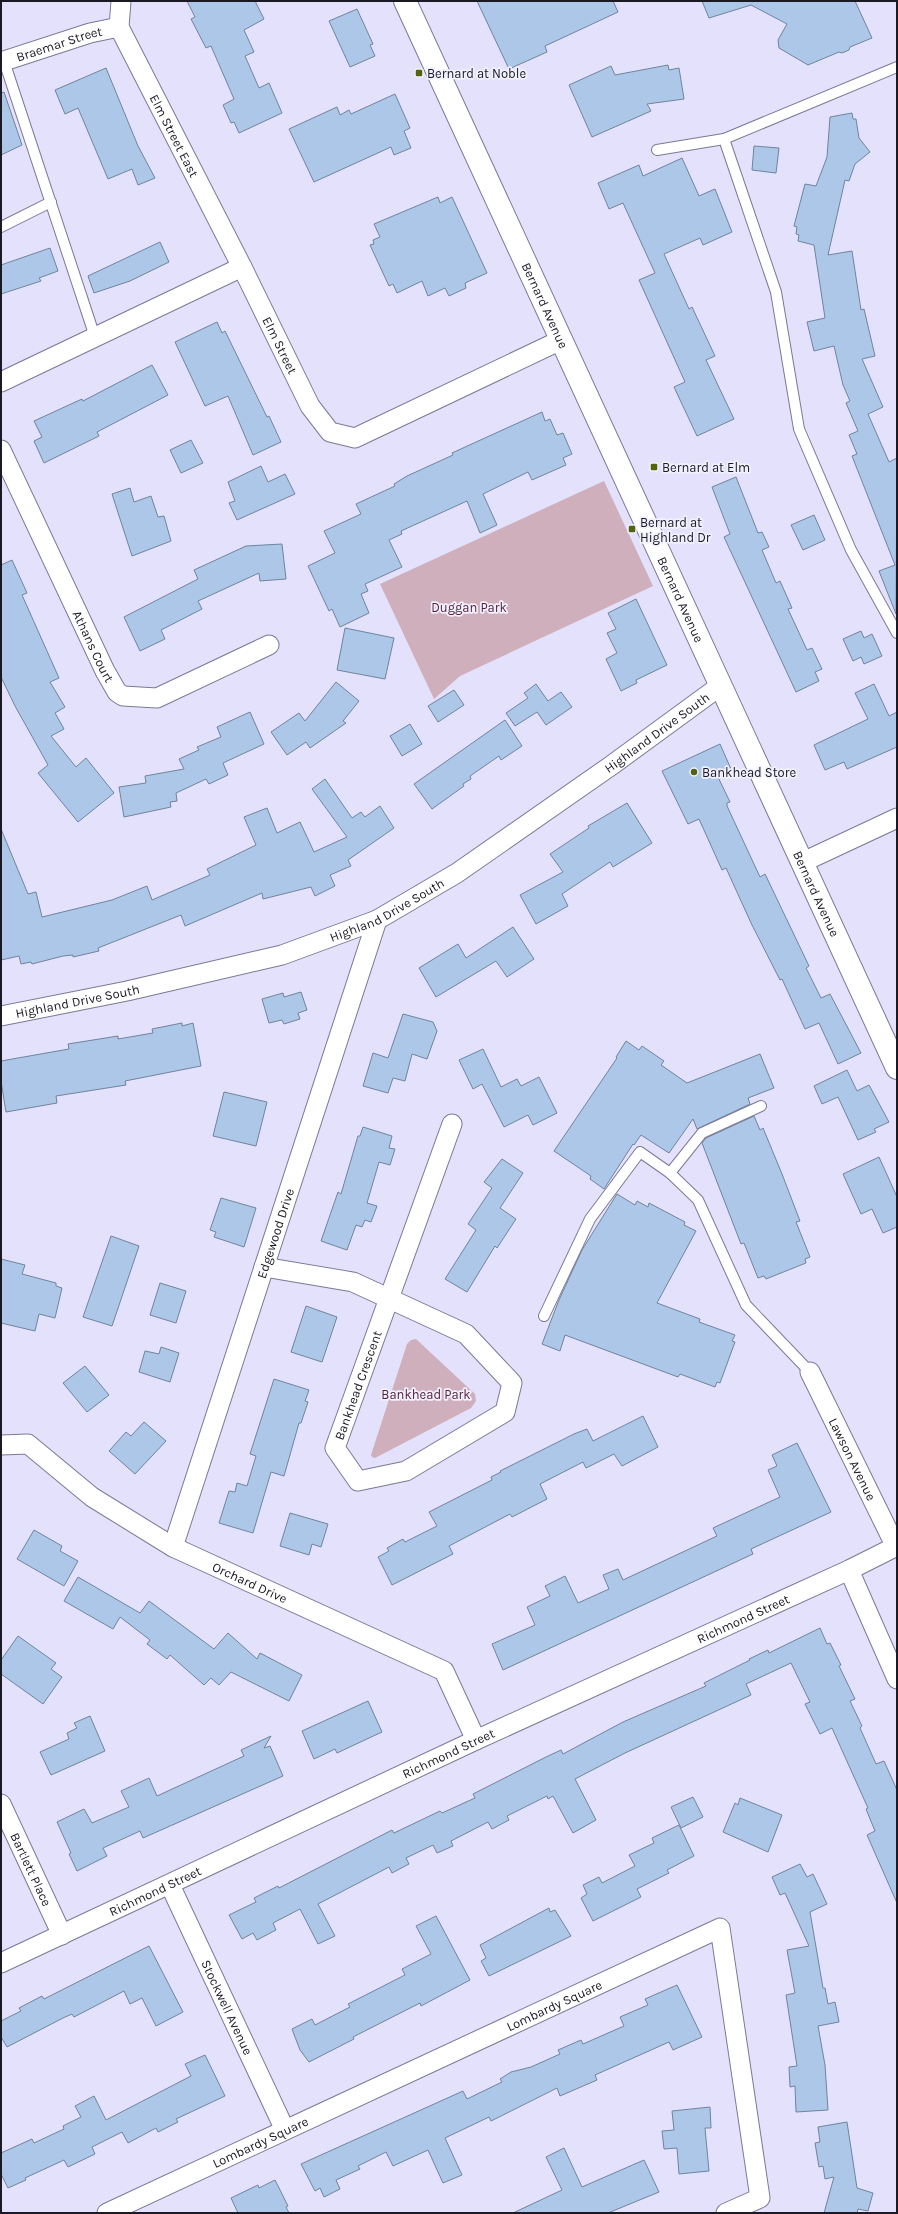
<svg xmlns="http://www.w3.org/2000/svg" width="898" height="2214" font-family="Karla,sans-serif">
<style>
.green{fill:#cfafbb}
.building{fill:#adc7e8;stroke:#70849d}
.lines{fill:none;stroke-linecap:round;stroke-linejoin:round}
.lane-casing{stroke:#7b7996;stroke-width:12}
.street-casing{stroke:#7b7996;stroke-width:21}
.secondary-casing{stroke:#7b7996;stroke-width:24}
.lane{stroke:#fff;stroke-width:10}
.street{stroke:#fff;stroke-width:19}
.secondary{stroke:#fff;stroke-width:22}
.poi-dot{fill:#52640c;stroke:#f1f0fe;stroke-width:1.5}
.labels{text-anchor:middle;stroke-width:3.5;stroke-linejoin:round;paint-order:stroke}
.street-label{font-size:13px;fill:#1a1924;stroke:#f1f0fe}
.poi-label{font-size:13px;fill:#1a1924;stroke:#f1f0fe;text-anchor:start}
.park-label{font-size:13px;fill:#531e36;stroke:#f1f0fe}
</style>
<rect width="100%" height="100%" fill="#e3e1fc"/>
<g class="green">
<path d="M 604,481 L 653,586 L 460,676 L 434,699 L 380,584 Z"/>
<path d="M 416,1339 L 475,1394 L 476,1401 L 471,1408 L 375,1458 L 372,1457 L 371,1455 L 407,1344 L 411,1340 Z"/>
</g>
<g class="building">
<path d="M 187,1 L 255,1 L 264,19 L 244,30 L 254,52 L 245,56 L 259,88 L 269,83 L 282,113 L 239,133 L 234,122 L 231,123 L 223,105 L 234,99 L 211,46 L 206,48 L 191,19 L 195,17 Z"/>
<path d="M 477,1 L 613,1 L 618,12 L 545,46 L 547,52 L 509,69 Z"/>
<path d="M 702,1 L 855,1 L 872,38 L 850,47 L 849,50 L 842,53 L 839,52 L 808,65 L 779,48 L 778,40 L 787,24 L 751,5 L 709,18 Z"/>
<path d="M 357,9 L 373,44 L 370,45 L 375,56 L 350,67 L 329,21 Z"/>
<path d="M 668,65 L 669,70 L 679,68 L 684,99 L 647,104 L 651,111 L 592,137 L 569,85 L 611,66 L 615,75 Z"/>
<path d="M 106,68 L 138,146 L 155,178 L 138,185 L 132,169 L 108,179 L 78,108 L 65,114 L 55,90 Z"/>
<path d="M 4,92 L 22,145 L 1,155 L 1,93 Z"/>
<path d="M 395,94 L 410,128 L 404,131 L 411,148 L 394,155 L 391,147 L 314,182 L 289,129 L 337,107 L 340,115 L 349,110 L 351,114 Z"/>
<path d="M 852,113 L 853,119 L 856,119 L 859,138 L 870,152 L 855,164 L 849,181 L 845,180 L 828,255 L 852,251 L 861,310 L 864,309 L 875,356 L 862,359 L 883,407 L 868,414 L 889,462 L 897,458 L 896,614 L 879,571 L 895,565 L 852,456 L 857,454 L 849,435 L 858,431 L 846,403 L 850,401 L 843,385 L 834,346 L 814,351 L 807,322 L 825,318 L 814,245 L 798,241 L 799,235 L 796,234 L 797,227 L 794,226 L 805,184 L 816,186 L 827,157 L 830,117 Z"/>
<path d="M 754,146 L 779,148 L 776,173 L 752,170 Z"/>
<path d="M 682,158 L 699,196 L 715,189 L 732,232 L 703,245 L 700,238 L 664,254 L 689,309 L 692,307 L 715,356 L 706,360 L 734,419 L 697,436 L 674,387 L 685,382 L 639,280 L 655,273 L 623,203 L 609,209 L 598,183 L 639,165 L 643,176 Z"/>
<path d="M 438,197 L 440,203 L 452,197 L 487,273 L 465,283 L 466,288 L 449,296 L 445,288 L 428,296 L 422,281 L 397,293 L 393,284 L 389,286 L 370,245 L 374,244 L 373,240 L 380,237 L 374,224 Z"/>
<path d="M 160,242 L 169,262 L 130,281 L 94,293 L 88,276 Z"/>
<path d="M 50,248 L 58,271 L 39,278 L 41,281 L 1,294 L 1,265 Z"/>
<path d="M 217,322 L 222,333 L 225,331 L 267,417 L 269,416 L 281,442 L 253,455 L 228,396 L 205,406 L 175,342 Z"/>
<path d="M 152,365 L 168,395 L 97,432 L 99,436 L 44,463 L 34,441 L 42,437 L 34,421 L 82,399 L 83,401 Z"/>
<path d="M 542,412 L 545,421 L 550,419 L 557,435 L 563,433 L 572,454 L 563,458 L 566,465 L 532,480 L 528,472 L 483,494 L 497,525 L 480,533 L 467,501 L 401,531 L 402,534 L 389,540 L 402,567 L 365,584 L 368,591 L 361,594 L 369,613 L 340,627 L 332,609 L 329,611 L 308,566 L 335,553 L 324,531 L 361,514 L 356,504 L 395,486 L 394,484 L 407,476 L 453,455 L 452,453 Z"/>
<path d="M 191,440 L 203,463 L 181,473 L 170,450 Z"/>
<path d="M 261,466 L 268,482 L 285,474 L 295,494 L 237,520 L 229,503 L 235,501 L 228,482 Z"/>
<path d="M 736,477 L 758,533 L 762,532 L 769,547 L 762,550 L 776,583 L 780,581 L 792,608 L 788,609 L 807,650 L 812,648 L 822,669 L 815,672 L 819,681 L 796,692 L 724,537 L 730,534 L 712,487 Z"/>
<path d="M 130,488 L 134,502 L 151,496 L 158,517 L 164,516 L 171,541 L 132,556 L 112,494 Z"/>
<path d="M 814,515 L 825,540 L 803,550 L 791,525 Z"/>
<path d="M 282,544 L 286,579 L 260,581 L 259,573 L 198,601 L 202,609 L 161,630 L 165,639 L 140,651 L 124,617 L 198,579 L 194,570 L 246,546 Z"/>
<path d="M 12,560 L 27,593 L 22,595 L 59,678 L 50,682 L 65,707 L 55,713 L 64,729 L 51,736 L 76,767 L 86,758 L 114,793 L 78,822 L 38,773 L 48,765 L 15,706 L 1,677 L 1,565 Z"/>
<path d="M 636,599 L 667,665 L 636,680 L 637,683 L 621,691 L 606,659 L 617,653 L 607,633 L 616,629 L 608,613 Z"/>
<path d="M 345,628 L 394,638 L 385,679 L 337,670 Z"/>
<path d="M 861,631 L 864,638 L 872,634 L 882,656 L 864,664 L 861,657 L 853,661 L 843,639 Z"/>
<path d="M 336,682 L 359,701 L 343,721 L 346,723 L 310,748 L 306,742 L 287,755 L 271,732 L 299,713 L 305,721 Z"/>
<path d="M 536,684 L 548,701 L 561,692 L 572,707 L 546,725 L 537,712 L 515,726 L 506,713 L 528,698 L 524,693 Z"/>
<path d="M 874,684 L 889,716 L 897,712 L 897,747 L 847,769 L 844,762 L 825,770 L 814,745 L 868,719 L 855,693 Z"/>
<path d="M 454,690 L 464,705 L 438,722 L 428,706 Z"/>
<path d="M 250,712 L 264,744 L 223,763 L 228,775 L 209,784 L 206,779 L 176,793 L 177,801 L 170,802 L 171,807 L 124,817 L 119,787 L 146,783 L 145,776 L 184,769 L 179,759 L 199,750 L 197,747 L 221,737 L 217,727 Z"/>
<path d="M 505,720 L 522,746 L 501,760 L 499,756 L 470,776 L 471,779 L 463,784 L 464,786 L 432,809 L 414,784 Z"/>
<path d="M 410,724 L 422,744 L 402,756 L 390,736 Z"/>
<path d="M 720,744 L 731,769 L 717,775 L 730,802 L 727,803 L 727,806 L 760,877 L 765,874 L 809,966 L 806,968 L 821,998 L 830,994 L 861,1053 L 838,1064 L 819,1023 L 805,1029 L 782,979 L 780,980 L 752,925 L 726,868 L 722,870 L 699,819 L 688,824 L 662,771 Z"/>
<path d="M 325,779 L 352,818 L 361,812 L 365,817 L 380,806 L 394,828 L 348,860 L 351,866 L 330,875 L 335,886 L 315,896 L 311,887 L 263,899 L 262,893 L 185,926 L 181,915 L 98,948 L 99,951 L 73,957 L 73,955 L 63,956 L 32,964 L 31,962 L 21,964 L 19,956 L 1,960 L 1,829 L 28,894 L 36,892 L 42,917 L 112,900 L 147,886 L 152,900 L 210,875 L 207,869 L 256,845 L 244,817 L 267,808 L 277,833 L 300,822 L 314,852 L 347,837 L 312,789 Z"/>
<path d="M 627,803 L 652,843 L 613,867 L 610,862 L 562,894 L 568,906 L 536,924 L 520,895 L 563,872 L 550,854 L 589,828 L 588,826 Z"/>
<path d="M 513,927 L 534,959 L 507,977 L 496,961 L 436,997 L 419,968 L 458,944 L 466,958 Z"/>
<path d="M 301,992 L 307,1010 L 298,1013 L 300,1019 L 284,1024 L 282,1020 L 269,1023 L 262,999 L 283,993 L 284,997 Z"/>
<path d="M 403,1014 L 433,1022 L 437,1031 L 427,1059 L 412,1054 L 405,1081 L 393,1078 L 388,1093 L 363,1086 L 373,1053 L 388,1058 Z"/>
<path d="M 182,1023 L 182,1026 L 193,1023 L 201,1066 L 125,1081 L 126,1085 L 56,1096 L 57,1103 L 6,1112 L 1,1081 L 1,1061 L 69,1049 L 68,1044 L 118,1036 L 118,1039 L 153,1033 L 152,1029 Z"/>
<path d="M 626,1041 L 639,1050 L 642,1046 L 664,1061 L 661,1065 L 687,1083 L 760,1054 L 774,1088 L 748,1098 L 750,1104 L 697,1129 L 693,1119 L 669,1153 L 641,1135 L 634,1145 L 633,1144 L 604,1189 L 590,1179 L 591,1176 L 554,1151 L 617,1058 L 616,1057 Z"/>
<path d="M 483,1049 L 501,1087 L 517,1079 L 521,1086 L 539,1077 L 557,1113 L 533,1125 L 528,1115 L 504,1127 L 482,1084 L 473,1089 L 459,1060 Z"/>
<path d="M 847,1070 L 857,1091 L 869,1085 L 889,1122 L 874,1129 L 876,1132 L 858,1140 L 838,1097 L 822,1104 L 814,1086 Z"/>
<path d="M 224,1092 L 267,1102 L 256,1146 L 213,1136 Z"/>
<path d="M 754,1116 L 760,1130 L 763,1128 L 782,1174 L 800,1221 L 796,1222 L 810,1257 L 805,1259 L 806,1263 L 766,1279 L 764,1276 L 758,1278 L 744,1243 L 741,1244 L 702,1143 L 706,1138 Z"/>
<path d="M 363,1127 L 392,1136 L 389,1148 L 395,1149 L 390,1165 L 379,1162 L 367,1203 L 377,1206 L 371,1222 L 365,1220 L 362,1227 L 356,1225 L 347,1250 L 321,1241 L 338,1192 L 341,1194 L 358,1136 L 360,1136 Z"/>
<path d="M 879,1157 L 897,1197 L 897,1227 L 883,1233 L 872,1209 L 861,1214 L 843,1174 Z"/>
<path d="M 502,1159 L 523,1173 L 500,1208 L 516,1219 L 497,1248 L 495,1246 L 467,1292 L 445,1279 L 476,1230 L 468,1224 L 492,1188 L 484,1182 Z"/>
<path d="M 617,1194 L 635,1205 L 637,1201 L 648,1207 L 649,1203 L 685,1222 L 684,1225 L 696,1231 L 657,1303 L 700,1319 L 699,1322 L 735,1335 L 732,1341 L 735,1342 L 720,1383 L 717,1382 L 715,1387 L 680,1374 L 678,1377 L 565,1335 L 560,1351 L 542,1344 L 559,1300 L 582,1250 Z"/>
<path d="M 221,1198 L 256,1208 L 244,1247 L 214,1237 L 216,1232 L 210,1230 Z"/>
<path d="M 111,1236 L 139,1246 L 112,1326 L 83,1317 Z"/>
<path d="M 1,1259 L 25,1265 L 22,1274 L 56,1283 L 56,1286 L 62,1288 L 55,1318 L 39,1314 L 35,1331 L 1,1323 Z"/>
<path d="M 160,1283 L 186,1291 L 176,1323 L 150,1315 Z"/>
<path d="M 306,1306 L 337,1317 L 322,1362 L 291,1352 Z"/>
<path d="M 161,1347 L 179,1353 L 170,1382 L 139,1372 L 145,1351 L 159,1354 Z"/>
<path d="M 85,1366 L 109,1395 L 87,1412 L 63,1383 Z"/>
<path d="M 274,1379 L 309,1390 L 305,1401 L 308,1402 L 301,1423 L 299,1423 L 284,1476 L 271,1472 L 253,1533 L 219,1523 L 229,1491 L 235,1492 L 237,1483 L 247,1486 L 256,1456 L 250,1454 Z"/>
<path d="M 643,1416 L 658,1447 L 622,1466 L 614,1454 L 586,1468 L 583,1462 L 540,1484 L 547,1499 L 512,1517 L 510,1514 L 449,1546 L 453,1554 L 392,1585 L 378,1557 L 389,1551 L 387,1548 L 403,1539 L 405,1542 L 437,1526 L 429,1512 L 492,1480 L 491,1477 L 501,1472 L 500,1471 L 574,1434 L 587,1429 L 593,1441 Z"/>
<path d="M 144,1422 L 166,1441 L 135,1474 L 109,1451 L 126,1432 L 131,1436 Z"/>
<path d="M 797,1443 L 831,1512 L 751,1549 L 753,1554 L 503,1670 L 492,1644 L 535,1625 L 527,1607 L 550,1596 L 545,1586 L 565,1576 L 578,1603 L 609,1589 L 603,1575 L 618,1569 L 623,1580 L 717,1536 L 713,1528 L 780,1497 L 768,1470 L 777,1466 L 772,1455 Z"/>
<path d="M 290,1513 L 328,1524 L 321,1547 L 312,1544 L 309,1555 L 280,1546 Z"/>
<path d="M 34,1530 L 62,1546 L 60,1551 L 78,1561 L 64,1586 L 17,1559 Z"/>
<path d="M 78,1577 L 140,1613 L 149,1601 L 214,1649 L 228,1633 L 257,1659 L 260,1653 L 302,1675 L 289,1701 L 231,1672 L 219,1685 L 211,1678 L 204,1685 L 170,1655 L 167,1659 L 147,1644 L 150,1640 L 120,1617 L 113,1629 L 64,1601 Z"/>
<path d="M 820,1628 L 827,1644 L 830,1643 L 841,1665 L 839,1666 L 855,1699 L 850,1701 L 862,1726 L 860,1728 L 876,1764 L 884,1761 L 897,1790 L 897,1903 L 867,1835 L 875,1831 L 866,1809 L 868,1808 L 832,1728 L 820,1734 L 805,1704 L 810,1702 L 791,1663 L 746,1684 L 751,1695 L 625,1753 L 575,1779 L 596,1820 L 573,1833 L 553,1796 L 548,1799 L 547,1796 L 507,1816 L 509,1820 L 492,1829 L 488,1822 L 451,1841 L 453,1846 L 437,1853 L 433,1845 L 406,1858 L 409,1864 L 392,1873 L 389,1867 L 318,1904 L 335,1936 L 318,1944 L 300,1909 L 273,1923 L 276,1930 L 257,1940 L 253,1933 L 242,1939 L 229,1915 L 256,1902 L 254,1898 L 278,1886 L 279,1888 L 392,1830 L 394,1833 L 440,1811 L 442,1813 L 475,1798 L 473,1794 L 546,1757 L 561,1750 L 563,1754 L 623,1722 L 706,1686 L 704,1683 L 750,1660 L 749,1659 L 768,1650 L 769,1653 Z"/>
<path d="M 18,1636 L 56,1663 L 51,1669 L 62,1677 L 43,1704 L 1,1674 L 1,1660 Z"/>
<path d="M 368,1701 L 382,1732 L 337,1753 L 335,1749 L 314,1759 L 302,1731 Z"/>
<path d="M 90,1716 L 105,1751 L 51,1775 L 40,1752 L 69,1739 L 67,1733 L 77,1728 L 74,1723 Z"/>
<path d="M 271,1736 L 264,1748 L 270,1746 L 283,1776 L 143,1838 L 140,1831 L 103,1848 L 107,1856 L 77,1871 L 69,1854 L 71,1853 L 57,1822 L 84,1809 L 92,1823 L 129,1807 L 121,1791 L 149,1778 L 157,1796 L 244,1756 L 241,1750 Z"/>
<path d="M 693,1797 L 703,1817 L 681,1828 L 671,1807 Z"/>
<path d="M 740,1798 L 782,1815 L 768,1852 L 723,1832 L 735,1803 L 738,1805 Z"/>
<path d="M 679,1825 L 694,1856 L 667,1870 L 669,1873 L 637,1889 L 641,1897 L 593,1921 L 581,1898 L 587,1894 L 583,1885 L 599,1877 L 602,1883 L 635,1866 L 629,1855 L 654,1843 L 652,1838 Z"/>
<path d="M 800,1864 L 807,1877 L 813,1874 L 827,1904 L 810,1912 L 823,1988 L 825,1988 L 828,2004 L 835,2002 L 839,2022 L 818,2026 L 825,2065 L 828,2110 L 796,2112 L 795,2086 L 790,2087 L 789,2067 L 797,2066 L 786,1995 L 795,1993 L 787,1950 L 809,1946 L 785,1893 L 780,1895 L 772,1877 Z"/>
<path d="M 549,1908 L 550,1912 L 555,1910 L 571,1936 L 489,1976 L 481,1961 L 486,1958 L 480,1945 Z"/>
<path d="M 436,1916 L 470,1980 L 421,2006 L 420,2003 L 353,2037 L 354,2039 L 309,2062 L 300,2050 L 292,2029 L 312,2019 L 315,2025 L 350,2007 L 348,2004 L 405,1975 L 402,1969 L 431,1954 L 416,1926 Z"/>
<path d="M 149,1946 L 183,2012 L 156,2026 L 142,1998 L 130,2004 L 124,1991 L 74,2017 L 72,2014 L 63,2018 L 7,2047 L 1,2037 L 1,2021 L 21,2011 L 19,2008 L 42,1996 L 44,1999 Z"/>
<path d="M 677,1985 L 702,2037 L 673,2050 L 669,2042 L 595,2075 L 597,2080 L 560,2096 L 557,2088 L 491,2121 L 489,2117 L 445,2138 L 462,2175 L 443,2183 L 428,2150 L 393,2166 L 386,2152 L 358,2166 L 360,2169 L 336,2180 L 340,2189 L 324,2197 L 320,2188 L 315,2191 L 301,2164 L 463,2091 L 467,2099 L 502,2082 L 500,2079 L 511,2072 L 531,2067 L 560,2054 L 558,2050 L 581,2040 L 583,2044 L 624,2026 L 620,2017 L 648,2005 L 645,1999 Z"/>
<path d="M 205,2055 L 225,2096 L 176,2119 L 178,2122 L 158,2132 L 156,2128 L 128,2143 L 122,2132 L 92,2147 L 95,2154 L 68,2167 L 64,2160 L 25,2178 L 26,2180 L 8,2188 L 1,2174 L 1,2153 L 32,2139 L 34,2143 L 64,2129 L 63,2126 L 81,2117 L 75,2106 L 94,2096 L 106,2120 L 191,2076 L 185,2064 Z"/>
<path d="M 710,2107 L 711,2128 L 705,2128 L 709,2171 L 679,2174 L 677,2148 L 664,2149 L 662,2131 L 674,2130 L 672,2111 Z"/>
<path d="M 847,2122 L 857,2188 L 873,2193 L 868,2211 L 858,2209 L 857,2213 L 824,2213 L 834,2177 L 825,2179 L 823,2166 L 819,2167 L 815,2143 L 820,2142 L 818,2127 Z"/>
<path d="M 564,2148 L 582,2187 L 644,2160 L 659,2192 L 608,2213 L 513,2213 L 562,2190 L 546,2157 Z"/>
<path d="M 275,2180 L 288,2206 L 286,2207 L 289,2213 L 238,2213 L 231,2198 L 258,2185 L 259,2188 Z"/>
</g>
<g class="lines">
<defs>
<g id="lane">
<path d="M 3,58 L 95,337"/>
<path d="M 897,67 L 724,139 L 776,292 L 799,429 L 851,550 L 897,633"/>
<path d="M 657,150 L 724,139"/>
<path d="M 1,227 L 51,202"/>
<path d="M 670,1173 L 702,1133 L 761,1106"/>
<path d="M 544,1316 L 590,1219 L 640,1152 L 670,1173 L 698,1200 L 746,1305 L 810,1372"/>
</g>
<g id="street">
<path id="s1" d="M 121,1 L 119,27 L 242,267"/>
<path id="s2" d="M 1,62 L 90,33 L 119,27"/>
<path id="s3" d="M 1,382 L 242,267 L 310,406 L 330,432 L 355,438 L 561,340"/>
<path id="s4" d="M 1,450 L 105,671 L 117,692 L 123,696 L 157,698 L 269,645"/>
<path d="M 803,862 L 897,818"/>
<path id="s5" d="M 1,1016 L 127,991 L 282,955 L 377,920 L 457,873 L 612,765 L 720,686"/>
<path id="s6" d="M 264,1267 L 353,1282 L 466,1334 L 512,1383 L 505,1412 L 406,1471 L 358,1481 L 335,1448 L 452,1124"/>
<path id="s7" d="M 810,1372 L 896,1547"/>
<path id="s8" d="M 1,1445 L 28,1444 L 92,1497 L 173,1547 L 444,1671 L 476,1740"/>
<path id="s9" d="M 173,1547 L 377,920"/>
<path d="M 849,1570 L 897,1679"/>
<path id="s10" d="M 1,1804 L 62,1935"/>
<path id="s11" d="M 170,1885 L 285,2130"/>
<path id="s12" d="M 1,1963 L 476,1740 L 849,1570 L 897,1546"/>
<path id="s13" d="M 107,2213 L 720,1928 L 760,2198 L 726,2213"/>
</g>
<g id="secondary">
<path id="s14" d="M 405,1 L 897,1068"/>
</g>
</defs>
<use href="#lane" class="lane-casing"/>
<use href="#street" class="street-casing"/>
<use href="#secondary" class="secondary-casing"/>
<use href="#lane" class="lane"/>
<use href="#street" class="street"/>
<use href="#secondary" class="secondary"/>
</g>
<g class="poi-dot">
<rect x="415" y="69" width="8" height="8" rx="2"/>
<rect x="650" y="463" width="8" height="8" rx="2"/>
<rect x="628" y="525" width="8" height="8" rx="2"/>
<circle cx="694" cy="772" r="4"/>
</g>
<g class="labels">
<g class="street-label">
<text dy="5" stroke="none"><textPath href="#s2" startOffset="61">Braemar Street</textPath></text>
<text dy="5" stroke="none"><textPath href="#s1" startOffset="148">Elm Street East</textPath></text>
<text dy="5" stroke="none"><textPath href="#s14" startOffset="335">Bernard Avenue</textPath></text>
<text dy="5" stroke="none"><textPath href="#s3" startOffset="354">Elm Street</textPath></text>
<text dy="5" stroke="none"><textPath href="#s14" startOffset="659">Bernard Avenue</textPath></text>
<text dy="5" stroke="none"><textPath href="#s4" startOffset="217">Athans Court</textPath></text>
<text dy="5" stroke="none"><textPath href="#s5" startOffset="726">Highland Drive South</textPath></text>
<text dy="5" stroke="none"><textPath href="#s14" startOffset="983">Bernard Avenue</textPath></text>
<text dy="5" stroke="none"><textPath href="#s5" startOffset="402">Highland Drive South</textPath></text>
<text dy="5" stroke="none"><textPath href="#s5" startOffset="78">Highland Drive South</textPath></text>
<text dy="5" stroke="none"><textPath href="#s9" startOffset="330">Edgewood Drive</textPath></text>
<text dy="5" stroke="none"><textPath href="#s6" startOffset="583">Bankhead Crescent</textPath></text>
<text dy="5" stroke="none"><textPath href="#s7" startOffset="97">Lawson Avenue</textPath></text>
<text dy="5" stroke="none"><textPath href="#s8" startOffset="290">Orchard Drive</textPath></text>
<text dy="5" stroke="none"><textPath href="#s12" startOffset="818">Richmond Street</textPath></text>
<text dy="5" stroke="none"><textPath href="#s12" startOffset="494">Richmond Street</textPath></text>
<text dy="5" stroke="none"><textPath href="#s10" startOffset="72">Bartlett Place</textPath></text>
<text dy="5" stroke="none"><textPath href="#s12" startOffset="170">Richmond Street</textPath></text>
<text dy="5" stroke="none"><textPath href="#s13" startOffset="493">Lombardy Square</textPath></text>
<text dy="5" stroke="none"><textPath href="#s11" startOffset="135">Stockwell Avenue</textPath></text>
<text dy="5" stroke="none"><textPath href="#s13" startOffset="169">Lombardy Square</textPath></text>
</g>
<g class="poi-label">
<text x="427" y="78">Bernard at Noble</text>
<text x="662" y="472">Bernard at Elm</text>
<text x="640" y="527">Bernard at<tspan x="640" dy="15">Highland Dr</tspan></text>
<text x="702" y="777">Bankhead Store</text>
</g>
<g class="park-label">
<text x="469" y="612">Duggan Park</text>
<text x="426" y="1399">Bankhead Park</text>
</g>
</g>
<rect width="898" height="2214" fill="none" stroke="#1a1924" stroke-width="4"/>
</svg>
